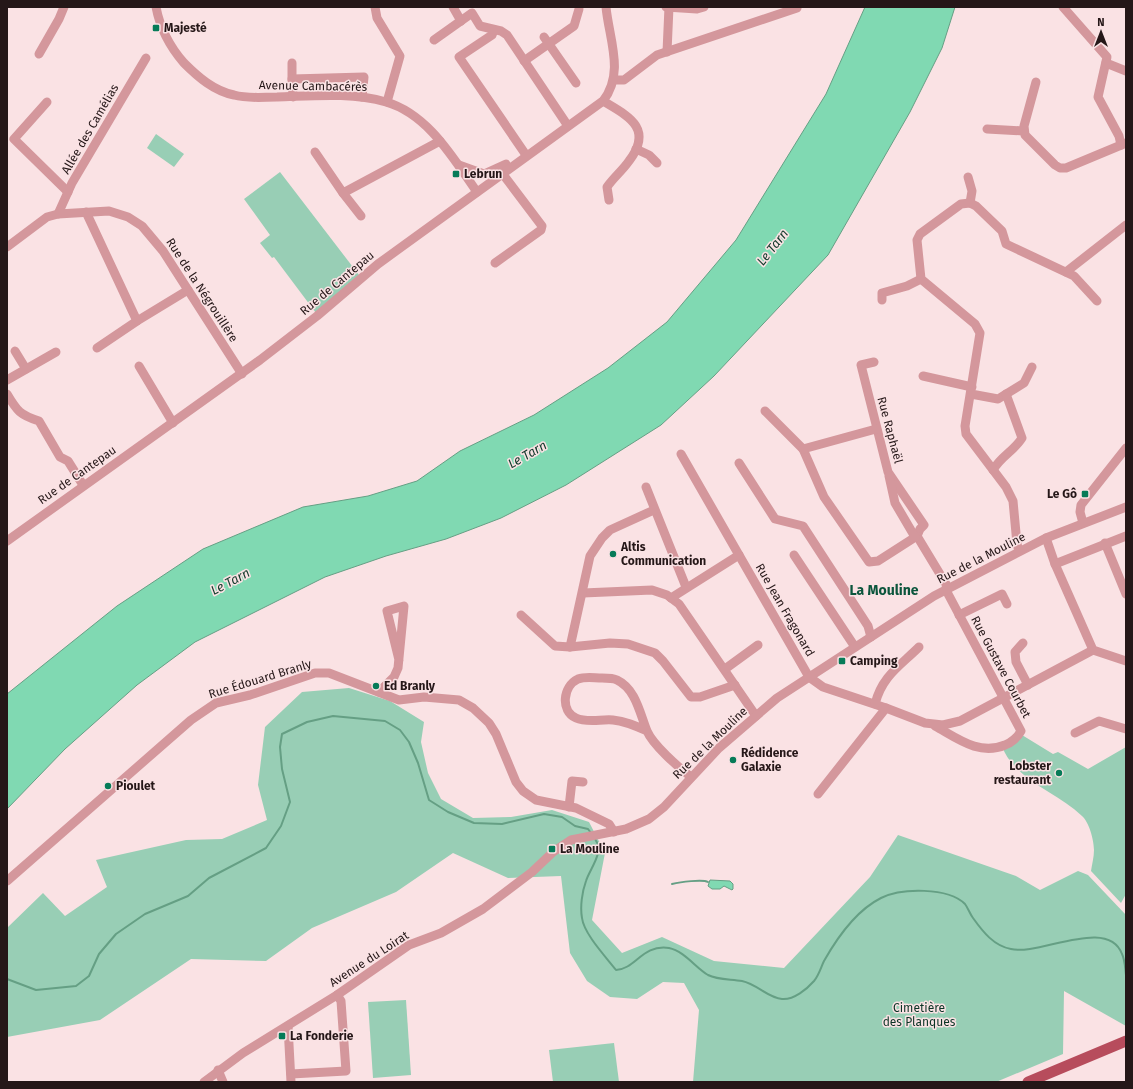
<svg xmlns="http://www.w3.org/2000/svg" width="1133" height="1089" font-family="'Fira Sans',sans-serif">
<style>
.green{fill:#98ceb5}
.water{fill:#80d9b2;stroke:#659f84}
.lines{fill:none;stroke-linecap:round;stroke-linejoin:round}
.stream{stroke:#659f84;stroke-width:2}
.minor{stroke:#d4979c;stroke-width:9}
.major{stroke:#b74c5c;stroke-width:11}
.poi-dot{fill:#067b58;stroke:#fae2e4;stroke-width:1.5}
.labels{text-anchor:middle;stroke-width:3;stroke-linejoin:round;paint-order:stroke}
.poi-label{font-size:12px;font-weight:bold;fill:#251718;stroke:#fae2e4;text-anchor:start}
.street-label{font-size:12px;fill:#251718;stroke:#fae2e4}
.park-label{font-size:12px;fill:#0a3425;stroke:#fae2e4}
.water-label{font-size:13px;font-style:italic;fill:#123a2b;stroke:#fae2e4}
.quarter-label{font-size:14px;font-weight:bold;fill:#0b553c;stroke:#fae2e4}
</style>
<rect width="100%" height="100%" fill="#fae2e4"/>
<g class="green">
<path d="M 156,134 L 184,154 L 174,167 L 147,148 Z"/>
<path d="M 280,172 L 359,275 L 316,313 L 274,257 L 272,258 L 260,243 L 270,235 L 244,199 Z"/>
<path d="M 349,688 L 390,701 L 424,722 L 421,742 L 428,773 L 441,799 L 473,818 L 511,817 L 552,810 L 589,822 L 605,853 L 592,920 L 622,953 L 662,937 L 714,961 L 784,968 L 870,877 L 898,835 L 1016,876 L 1040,890 L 1078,871 L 1088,875 L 1126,915 L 1126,1026 L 1064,991 L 1063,1054 L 996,1082 L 693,1082 L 699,1010 L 684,983 L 663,982 L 637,999 L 610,997 L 587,981 L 570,953 L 561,876 L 508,878 L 453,853 L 396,892 L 312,928 L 266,961 L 191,959 L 100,1020 L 7,1037 L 7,928 L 43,893 L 65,916 L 107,887 L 96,860 L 186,840 L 222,839 L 267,820 L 258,785 L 265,727 L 302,692 Z"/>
<path d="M 1022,735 L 1053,754 L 1058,752 L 1088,769 L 1126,747 L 1126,894 L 1121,903 L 1091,871 C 1092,864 1094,857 1094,850 C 1094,840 1089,822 1082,816 C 1057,792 1018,782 1003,749 Z"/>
<path d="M 406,1000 L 411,1075 L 373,1078 L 368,1002 Z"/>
<path d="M 614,1043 L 619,1082 L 553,1082 L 549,1050 Z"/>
</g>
<g class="water">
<path d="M 865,7 L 955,7 L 942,48 L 910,112 L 828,255 L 714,376 L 661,425 L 566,485 L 501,518 L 446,539 L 386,556 L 325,577 L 195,642 L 137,685 L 65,749 L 7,809 L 7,694 L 117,606 L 203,549 L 303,507 L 368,496 L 417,481 L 460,451 L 534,415 L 608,368 L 667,322 L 736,240 L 826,94 Z"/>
<path d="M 710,880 L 730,881 L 733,884 L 733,889 L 732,890 L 724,886 L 720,889 L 712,889 L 708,886 Z"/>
</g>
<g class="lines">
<g class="stream">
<path d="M 595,839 C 605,852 590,868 586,881 C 582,892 580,907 582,918 C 584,934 606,957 616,970 C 636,969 642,944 669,948 C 684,951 696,968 708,975 C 718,980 731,979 742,981 C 757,984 768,998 782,999 C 794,1000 807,989 814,981 C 819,975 821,967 824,961 C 837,938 857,910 881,898 C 901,888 948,887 965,904 C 968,908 970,914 973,918 C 983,932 994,946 1011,949 C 1039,956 1108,916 1122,954 C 1125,960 1125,968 1126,975"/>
<path d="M 672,884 C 680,882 703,879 708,882"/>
<path d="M 7,979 L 36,990 L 76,986 L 89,976 L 99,954 L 116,934 L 145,914 L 188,896 L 209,878 L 266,848 L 281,826 L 290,802 L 282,769 L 280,747 L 282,734 L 307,722 L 333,716 L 385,721 L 400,730 L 409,742 L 418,763 L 429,800 L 448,812 L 474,823 L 502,824 L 544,814 L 562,817 L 575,826 L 588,829 L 591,833"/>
</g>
<g class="minor">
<path d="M 156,7 C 160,28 170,47 184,63 C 198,77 214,91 234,95 C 248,99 263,97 277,97 C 312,96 351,92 386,102 C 428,114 453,158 477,192"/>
<path d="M 375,7 L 377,18 L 400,56 L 387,102"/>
<path d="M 453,7 L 461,21"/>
<path d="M 666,7 L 697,9 L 704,7"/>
<path d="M 1063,7 L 1107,57 L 1098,97 L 1119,136 L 1121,145"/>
<path d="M 494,30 L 492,35 L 459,57 L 526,155"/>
<path d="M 544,37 L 576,83"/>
<path d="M 434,40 L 472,13 L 480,26 L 501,31 L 507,35 L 568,126"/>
<path d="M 667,52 L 669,7"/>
<path d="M 39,54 L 59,19 L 64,7"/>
<path d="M 524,61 L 574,26 L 579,9"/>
<path d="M 292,63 L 292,79"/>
<path d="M 1106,63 L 1126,71"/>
<path d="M 614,80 L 624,80 L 657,55 L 797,8"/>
<path d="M 1036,82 L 1024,126 L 1025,135 L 1055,165 L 1060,168 L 1066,168 L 1126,143"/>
<path d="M 293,97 L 292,79 L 364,77 L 362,97"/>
<path d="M 603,101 C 628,116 654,128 629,161 C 622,171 614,177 607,187 L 609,200"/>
<path d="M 47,102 L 14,139 L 68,192"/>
<path d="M 987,129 L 1024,131"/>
<path d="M 636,149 L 649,155 L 657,163"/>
<path d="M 315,152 L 343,193 L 440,141"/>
<path d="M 459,165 L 484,174 L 506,164"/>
<path d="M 968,177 L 972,191 L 970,203"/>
<path d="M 343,193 L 361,216"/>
<path d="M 86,212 L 137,321 L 188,290"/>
<path d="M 58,214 L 72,183 L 146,58"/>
<path d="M 7,247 L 47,217 L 58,214 L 109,211 L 128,217 L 142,226 L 163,251 L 242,374"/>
<path d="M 495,263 L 541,230 L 542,226 L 502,173"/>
<path d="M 1066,272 L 1126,225"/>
<path d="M 882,300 L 882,293 L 907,286 L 921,279"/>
<path d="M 97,348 L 137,321"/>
<path d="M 15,351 L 26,369"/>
<path d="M 874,362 L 861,365 L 888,472 L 924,525 L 920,529 L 917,536 L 946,584 L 947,592 L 1021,731 C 1018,737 1011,743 1005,745 C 979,756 957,738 935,726"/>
<path d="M 139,366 L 173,423"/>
<path d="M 923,376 L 972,387"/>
<path d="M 7,380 L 56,352"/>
<path d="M 7,394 C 17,411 20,415 39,421 L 60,457 L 68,461 L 83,485"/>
<path d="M 971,394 L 998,399 L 1024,383 L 1032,367"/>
<path d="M 765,411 L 803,449 L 824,497 L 869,562 L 878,561 L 917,536"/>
<path d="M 803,449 L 876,429"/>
<path d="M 681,454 L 809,677 L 823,687 L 886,708 L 925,723 L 943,725 L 960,721 L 1093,650"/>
<path d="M 739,463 L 775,519 L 803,526 L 868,626 L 871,637"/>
<path d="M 993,470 C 1001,456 1014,451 1022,438 L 1006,394"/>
<path d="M 889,476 L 895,503 L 915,537"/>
<path d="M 646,487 L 686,587"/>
<path d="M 1083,523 L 1080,512 L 1081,505 L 1126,448"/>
<path d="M 1046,538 L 1055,564 L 1093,650 L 1126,661"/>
<path d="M 7,541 L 260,360 L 317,316 L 378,264 L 603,101 C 625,73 609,39 606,7"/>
<path d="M 1105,543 L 1126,594"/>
<path d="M 1019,551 L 1017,544 L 1013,501 L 1006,487 L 966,434 L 965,426 L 980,333 L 975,324 L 921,279 L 917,240 L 920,234 L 961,204 L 970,203 L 976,206 L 1002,231 L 1006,244 L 1074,276 L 1097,301"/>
<path d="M 794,555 L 855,647"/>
<path d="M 1055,564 L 1126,536"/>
<path d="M 583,593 L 652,590 L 667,595 L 679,604 L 756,716"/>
<path d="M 671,598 L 739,555"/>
<path d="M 521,615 L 555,646 L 570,647 L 610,643 L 628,644 L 655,653 L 663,661 L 691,697 L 700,697 L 735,685"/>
<path d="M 959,615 L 1002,594 L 1007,604"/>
<path d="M 1023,643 L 1015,652 L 1016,662 L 1028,685"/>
<path d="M 570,647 L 590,556 L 602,538 L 610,530 L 654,510"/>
<path d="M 725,669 L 758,645"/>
<path d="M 379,692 L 394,677 L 398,668 L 404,606 L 387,611 L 399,660"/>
<path d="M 875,704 C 882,676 900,666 919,647"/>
<path d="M 647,731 C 636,726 625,721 613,720 C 601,719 587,723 576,718 C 560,711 563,686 578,679 C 586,676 594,678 602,678 C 607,678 613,678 617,680 C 636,689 640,714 647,731 C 653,745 678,767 691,777"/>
<path d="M 1075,733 L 1099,721 L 1126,729"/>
<path d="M 818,794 L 886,708"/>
<path d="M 569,807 L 572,781 L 583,782"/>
<path d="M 7,881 L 191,720 L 216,703 L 250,695 L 315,673 L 329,673 L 399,700 L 424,697 L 459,700 L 473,708 L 489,723 L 496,734 L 516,782 L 523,791 L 536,800 L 576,808 L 609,824 L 614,832"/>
<path d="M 288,1026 L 291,1082"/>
<path d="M 218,1070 L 223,1082"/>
<path d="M 291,1074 L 346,1071 L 341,1001 L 337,995"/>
<path d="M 204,1082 L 243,1053 L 337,995 L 409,945 L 441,933 L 483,909 L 532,872 L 553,852 L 571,840 L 626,829 L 649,819 L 664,807 L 719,748 L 777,698 L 934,596 L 1046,538 L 1126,507"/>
</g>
<path class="major" d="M 1028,1082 L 1126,1041"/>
</g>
<g class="poi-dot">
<rect x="152" y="24" width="8" height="8" rx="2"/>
<rect x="452" y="170" width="8" height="8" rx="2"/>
<rect x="1081" y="490" width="8" height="8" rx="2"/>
<circle cx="613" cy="554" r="4"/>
<rect x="838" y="657" width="8" height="8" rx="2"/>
<circle cx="376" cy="686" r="4"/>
<circle cx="733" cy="760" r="4"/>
<circle cx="1059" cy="773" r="4"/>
<circle cx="108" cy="786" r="4"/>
<rect x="548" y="845" width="8" height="8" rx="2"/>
<rect x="278" y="1032" width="8" height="8" rx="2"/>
</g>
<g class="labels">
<g class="poi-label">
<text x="164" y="32">Majesté</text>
<text x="464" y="178">Lebrun</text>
<text x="1077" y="498" text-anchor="end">Le Gô</text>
<text x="621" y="551">Altis<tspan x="621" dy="14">Communication</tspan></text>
<text x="850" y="665">Camping</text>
<text x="384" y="690">Ed Branly</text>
<text x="741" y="757">Rédidence<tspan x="741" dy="14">Galaxie</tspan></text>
<text x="1051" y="770" text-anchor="end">Lobster<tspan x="1051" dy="14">restaurant</tspan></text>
<text x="116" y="790">Pioulet</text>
<text x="560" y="853">La Mouline</text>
<text x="290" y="1040">La Fonderie</text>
</g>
<g class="street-label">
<text transform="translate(313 86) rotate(1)" y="4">Avenue Cambacérès</text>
<text transform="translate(90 129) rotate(-60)" y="4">Allée des Camélias</text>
<text transform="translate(337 283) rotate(-40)" y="4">Rue de Cantepau</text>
<text transform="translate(202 290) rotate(57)" y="4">Rue de la Négrouillère</text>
<text transform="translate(890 430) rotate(75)" y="4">Rue Raphaël</text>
<text transform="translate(77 475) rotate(-35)" y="4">Rue de Cantepau</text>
<text transform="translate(981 558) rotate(-27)" y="4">Rue de la Mouline</text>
<text transform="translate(785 610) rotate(60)" y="4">Rue Jean Fragonard</text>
<text transform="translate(1001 667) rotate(62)" y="4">Rue Gustave Courbet</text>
<text transform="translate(260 679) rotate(-17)" y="4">Rue Édouard Branly</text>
<text transform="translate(710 743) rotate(-44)" y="4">Rue de la Mouline</text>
<text transform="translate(369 959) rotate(-33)" y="4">Avenue du Loirat</text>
</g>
<g class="park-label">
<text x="919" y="1012">Cimetière<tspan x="919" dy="14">des Planques</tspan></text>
</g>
<g class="water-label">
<text transform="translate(772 247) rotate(-52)" y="5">Le Tarn</text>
<text transform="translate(527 454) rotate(-30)" y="5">Le Tarn</text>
<text transform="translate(230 581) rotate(-28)" y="5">Le Tarn</text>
</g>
<g class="quarter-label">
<text x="884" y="595">La Mouline</text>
</g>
</g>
<rect width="1133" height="1089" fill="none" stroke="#251718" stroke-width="16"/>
<g transform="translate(1101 32)" stroke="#fae2e4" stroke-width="3" paint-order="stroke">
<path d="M0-3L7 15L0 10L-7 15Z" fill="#251718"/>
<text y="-6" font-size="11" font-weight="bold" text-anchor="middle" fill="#251718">N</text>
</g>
</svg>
